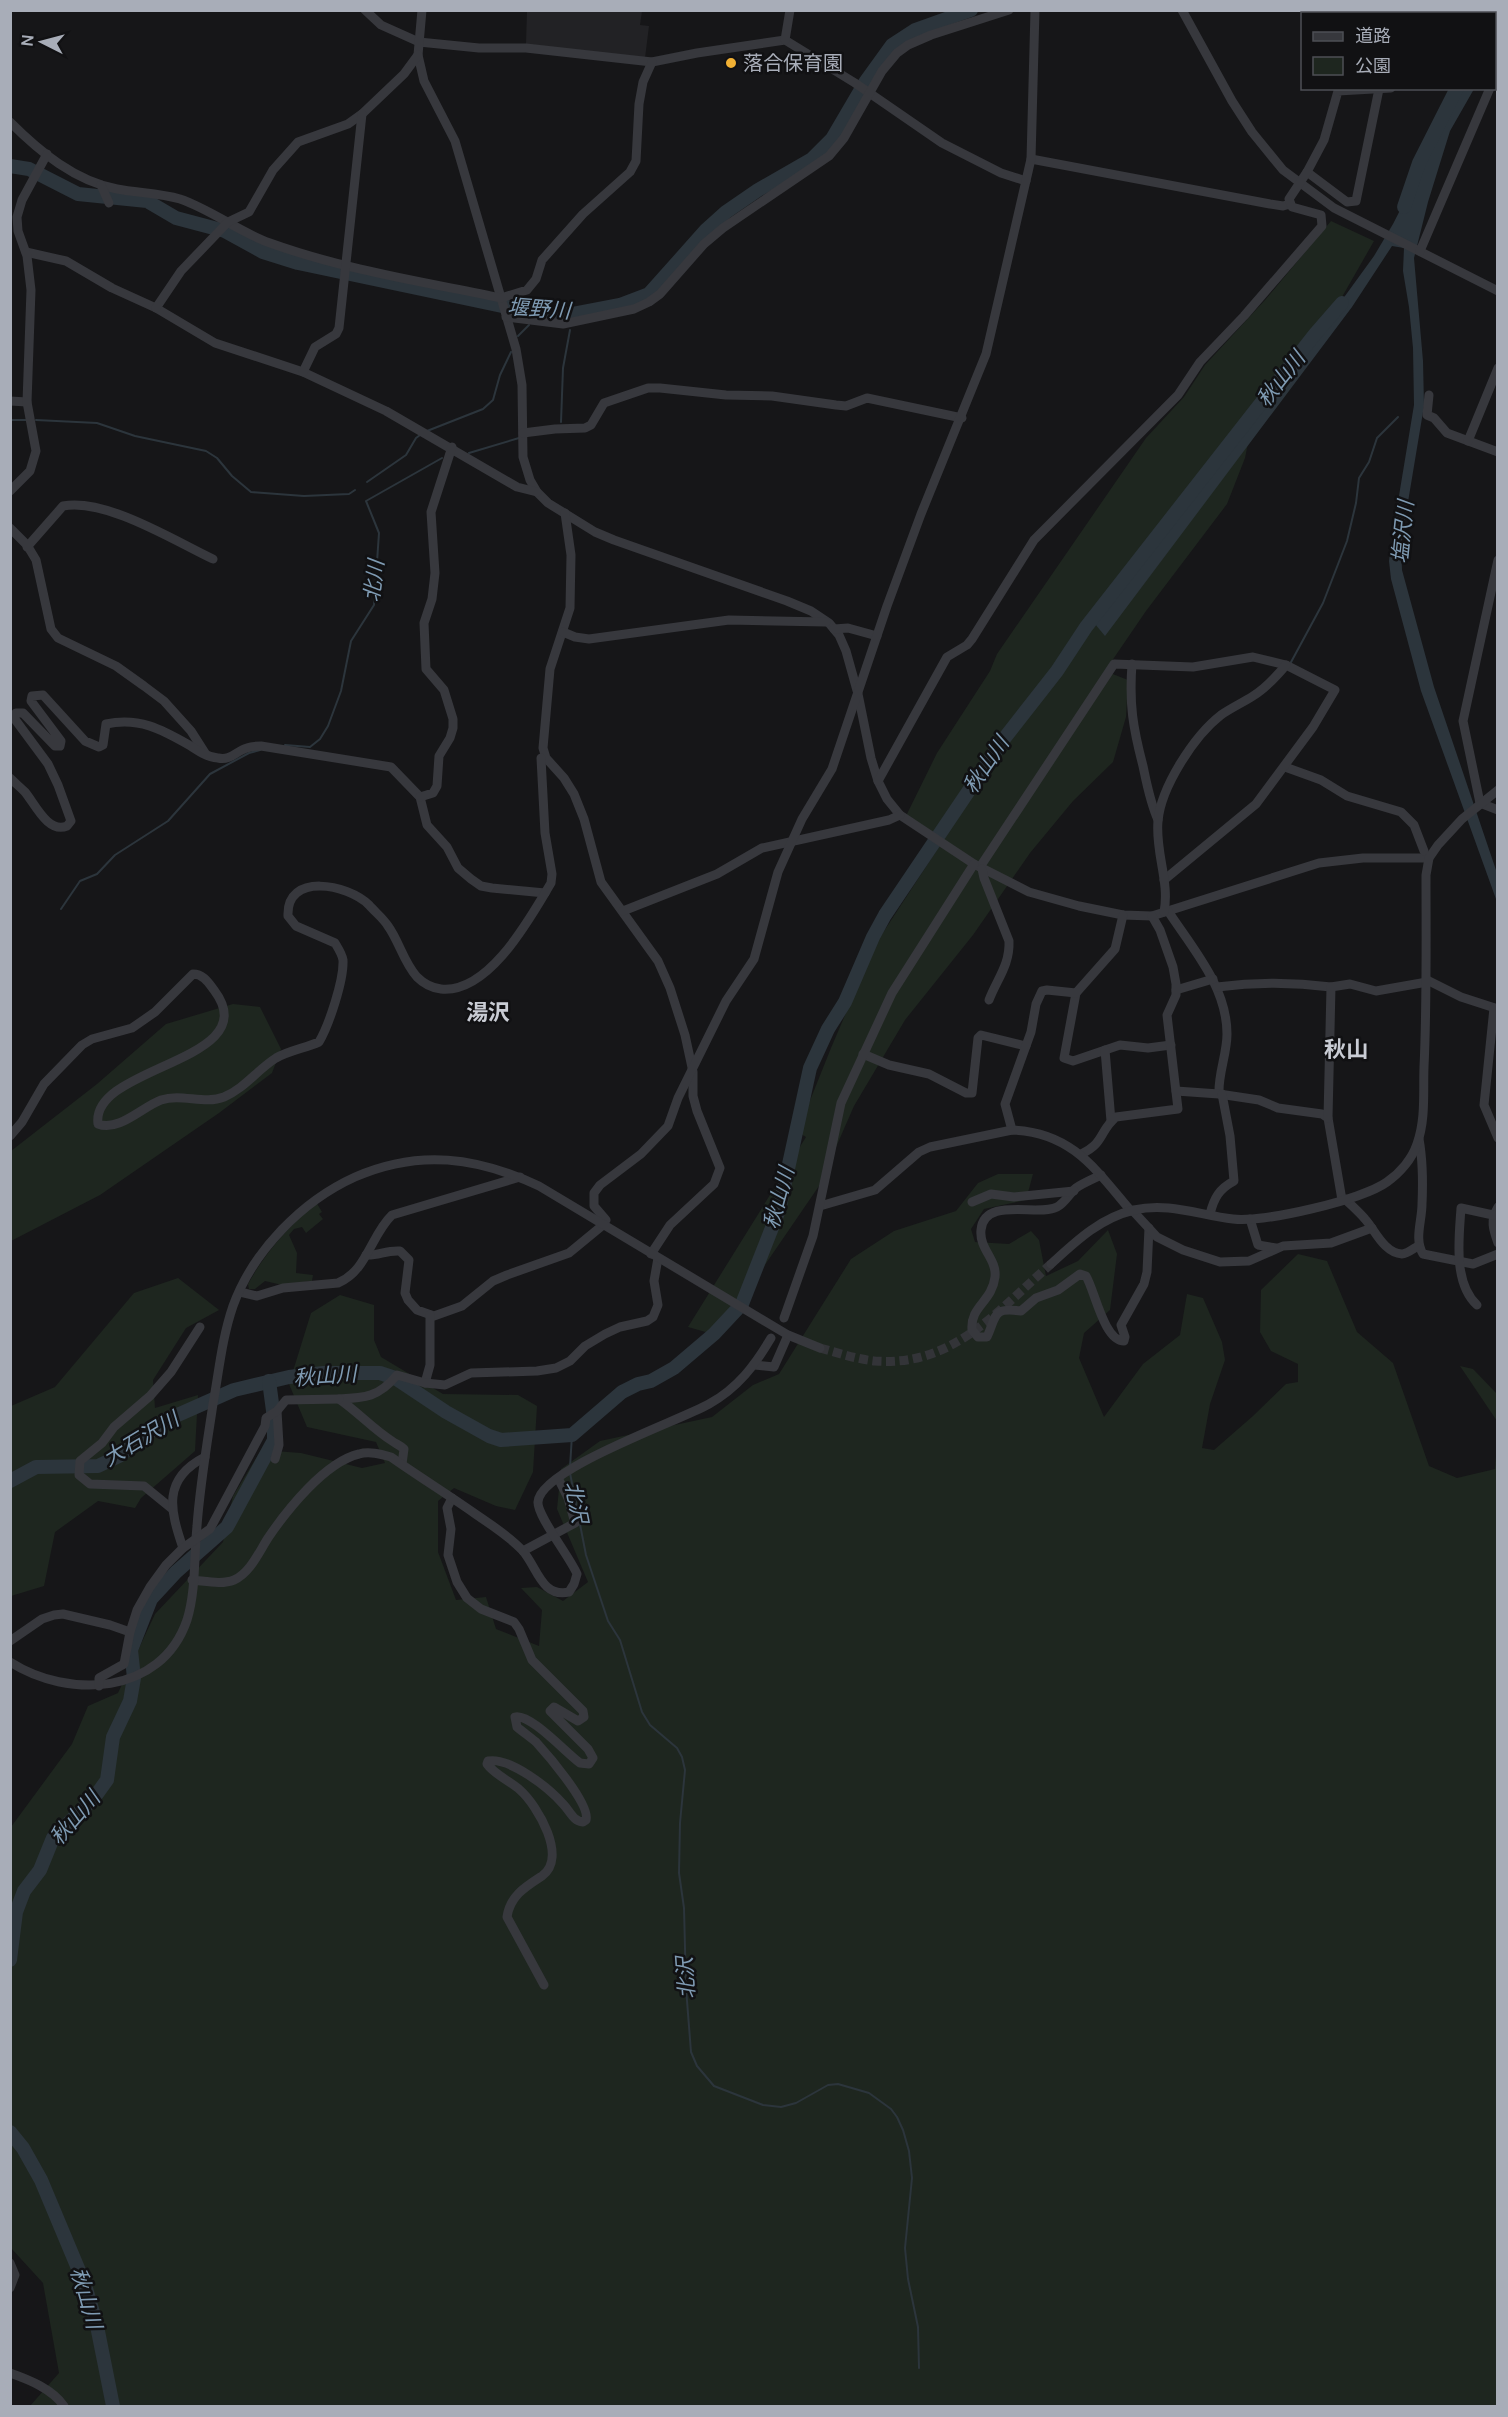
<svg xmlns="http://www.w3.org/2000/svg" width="1508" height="2417" font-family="Manrope,'Noto Sans JP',sans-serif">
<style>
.built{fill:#222225}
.green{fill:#1e261f}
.water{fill:#2c353c}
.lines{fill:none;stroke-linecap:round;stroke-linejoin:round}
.stream{stroke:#2c353c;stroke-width:2}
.river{stroke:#2c353c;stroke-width:14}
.minor-tunnel{stroke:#333438;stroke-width:9;stroke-dasharray:9 4.5;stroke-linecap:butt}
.minor{stroke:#37383d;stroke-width:9}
.poi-dot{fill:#f2b134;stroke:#111113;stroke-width:2}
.labels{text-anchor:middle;stroke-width:5;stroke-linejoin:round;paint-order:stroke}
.poi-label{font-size:20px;fill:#a8adb8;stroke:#111113;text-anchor:start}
.water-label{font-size:21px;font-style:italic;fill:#7f9bb3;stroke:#111113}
.quarter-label{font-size:22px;font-weight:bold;fill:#c9ccd4;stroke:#111113}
</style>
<rect width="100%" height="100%" fill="#161618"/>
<path class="built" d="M 527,11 L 642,11 L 640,25 L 649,26 L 645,58 L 526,44 Z"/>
<g class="green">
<path d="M 1331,221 L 1374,241 L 1342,297 L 1256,404 L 1245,458 L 1227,504 L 1146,611 L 1105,671 L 1128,680 L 1126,717 L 1113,762 L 1073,801 L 1030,853 L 973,935 L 905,1020 L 854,1106 L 819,1186 L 754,1281 L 709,1333 L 688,1327 L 806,1137 L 801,1134 L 809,1103 L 831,1048 L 875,945 L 944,839 L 906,816 L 937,753 L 990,671 L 997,654 L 1146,438 L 1184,397 L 1205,365 L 1266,299 Z"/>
<path d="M 233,1004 L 260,1007 L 281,1049 L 272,1073 L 219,1113 L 100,1195 L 11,1241 L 11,1151 L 97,1084 L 166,1024 Z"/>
<path d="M 998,1174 L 1033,1174 L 1026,1200 L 984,1209 L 971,1229 L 975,1242 L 1009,1244 L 1031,1231 L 1039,1240 L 1046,1276 L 1078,1261 L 1108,1230 L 1117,1254 L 1110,1310 L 1084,1333 L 1079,1358 L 1104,1417 L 1143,1364 L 1180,1335 L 1187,1294 L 1203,1298 L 1222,1342 L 1225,1360 L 1210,1404 L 1202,1448 L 1214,1450 L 1253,1416 L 1286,1384 L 1298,1382 L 1298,1364 L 1271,1351 L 1260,1332 L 1261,1290 L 1298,1254 L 1327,1261 L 1357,1332 L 1393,1363 L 1429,1466 L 1457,1478 L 1495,1469 L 1497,1443 L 1497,2406 L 30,2406 L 59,2373 L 43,2283 L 11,2248 L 11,1827 L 72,1744 L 88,1706 L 118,1693 L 155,1614 L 223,1542 L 233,1496 L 261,1450 L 301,1453 L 362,1468 L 385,1463 L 376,1442 L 307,1427 L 289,1384 L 311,1313 L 340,1295 L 374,1305 L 374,1340 L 381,1357 L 443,1394 L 518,1395 L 537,1406 L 533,1472 L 515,1510 L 496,1506 L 454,1488 L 438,1501 L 438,1552 L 456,1600 L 486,1597 L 496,1629 L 539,1646 L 542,1610 L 521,1588 L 537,1587 L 563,1601 L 588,1582 L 557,1509 L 561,1469 L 600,1441 L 712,1417 L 753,1385 L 779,1374 L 851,1259 L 894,1231 L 956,1211 L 978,1183 Z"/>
<path d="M 316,1202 L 322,1212 L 319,1214 L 323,1219 L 306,1233 L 302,1227 L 294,1229 L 289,1235 L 297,1253 L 296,1273 L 313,1275 L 312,1281 L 282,1285 L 265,1281 L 255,1289 L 249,1289 L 248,1284 C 266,1251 289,1227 316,1202 Z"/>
<path d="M 178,1278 L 219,1310 L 186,1328 L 153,1380 L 155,1408 L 198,1395 L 195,1451 L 141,1498 L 135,1508 L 98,1501 L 55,1532 L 44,1586 L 11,1596 L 11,1406 L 55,1387 L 134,1293 Z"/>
<path d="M 1460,1366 L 1473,1369 L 1497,1394 L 1497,1421 Z"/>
</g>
<path class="water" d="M 1462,89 L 1474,89 L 1450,131 L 1428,202 L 1414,258 L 1423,361 L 1424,406 L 1401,544 L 1402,570 L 1434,687 L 1497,873 L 1497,909 L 1496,899 L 1421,691 L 1391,579 L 1389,561 L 1391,544 L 1414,405 L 1413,348 L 1409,307 L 1403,271 L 1404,248 L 1392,246 L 1352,307 L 1105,636 L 1095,624 L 1300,358 L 1374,256 L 1393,224 Z"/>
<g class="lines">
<g class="stream">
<path d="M 544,317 L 549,314"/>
<path d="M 518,336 L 529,325"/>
<path d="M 10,420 L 26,420"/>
<path d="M 36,420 L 97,423 L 135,436 L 206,451 L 217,458 L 232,476 L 251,492 L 304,496 L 349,494 L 355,490"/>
<path d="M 561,422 L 563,368 L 570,330"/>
<path d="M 427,431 L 483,409 L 493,400 L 500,375 L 511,352"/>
<path d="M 469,453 L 519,438"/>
<path d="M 367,482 L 406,455 L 416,438 L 420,435"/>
<path d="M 1290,664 L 1323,603 L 1347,541 L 1356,503 L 1359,478 L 1369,462 L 1377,438 L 1398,417"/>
<path d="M 285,745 L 310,747 L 320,739 L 328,726 L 341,691 L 351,641 L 374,605 L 379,533 L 366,501 L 442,458"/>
<path d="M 61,909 L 80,881 L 97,874 L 115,855 L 168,821 L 210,774 L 249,753 L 260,750"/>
<path d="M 570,1467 L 572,1435"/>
<path d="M 570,1473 L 586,1555 L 608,1621 L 620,1640 L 642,1712 L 650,1725 L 677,1748 L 682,1757 L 685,1770 L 680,1823 L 679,1873 L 684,1908 L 686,1988 L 691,2052 L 697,2066 L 714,2086 L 763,2105 L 781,2107 L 796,2103 L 828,2085 L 838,2084 L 869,2093 L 891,2109 L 897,2117 L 903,2130 L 909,2151 L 912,2178 L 905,2248 L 908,2279 L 918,2327 L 919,2368"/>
</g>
<g class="river">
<path d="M 1494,23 L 1498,18"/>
<path d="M 10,166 L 29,169 L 78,194 L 147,201 L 176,218 L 225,231 L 263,252 L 298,263 L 540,314 L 573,314 L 620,305 L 649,294 L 706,230 L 726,212 L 758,190 L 812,159 L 832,139 L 866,81 L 892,45 L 915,30 L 971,10"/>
<path d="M 1404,207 L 1419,163 L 1457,88"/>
<path d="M 10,1481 L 36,1467 L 98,1466 L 119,1456 L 164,1421 L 234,1390 L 289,1377 L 323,1373 L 380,1373 L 395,1378 L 446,1412 L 489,1436 L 501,1440 L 572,1435 L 622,1392 L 638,1384 L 651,1381 L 674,1368 L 714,1334 L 742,1304 L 779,1210 L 810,1068 L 828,1029 L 845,1002 L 873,937 L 885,915 L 1003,740 L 1057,671 L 1086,627 L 1315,334 L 1342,303"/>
<path d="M 10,1960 L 16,1912 L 24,1891 L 40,1870 L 53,1838 L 94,1798 L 107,1780 L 113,1737 L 130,1701 L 134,1678 L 131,1650 L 151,1599 L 176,1572 L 227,1527 L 274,1440 L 274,1418 L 269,1381"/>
<path d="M 10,2132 L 23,2148 L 41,2180 L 85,2285 L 97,2326 L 113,2406"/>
</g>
<path class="minor-tunnel" d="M 820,1348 C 838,1353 856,1359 875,1361 C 953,1367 997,1311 1051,1264"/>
<g class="minor">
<path d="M 365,10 L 381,25 L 419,42 L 479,48 L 526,48 L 652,62 L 697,53 L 785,40 L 855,83 L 942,143 L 1001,173 L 1026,181"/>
<path d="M 422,10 L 418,55 L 424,81 L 455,141 L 516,349 L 522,385 L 523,457 L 530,480 L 537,492 L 548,503 L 595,532 L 614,540 L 787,601 L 811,611 L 829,623 L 839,635 L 846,651 L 858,694 L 871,758 L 878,781 L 887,799 L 900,815 L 974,864 L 1029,892 L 1079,906 L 1123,915 L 1152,916 L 1319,863 L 1363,858 L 1429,858"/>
<path d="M 1182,10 L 1232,101 L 1252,132 L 1283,170 L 1334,208 L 1498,291"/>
<path d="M 1369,10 L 1369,14"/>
<path d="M 1348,14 L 1349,10"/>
<path d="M 1478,14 L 1480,10"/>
<path d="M 785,40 L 790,10"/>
<path d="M 1494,77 L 1498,70"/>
<path d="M 10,122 C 40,152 75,181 117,189 C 138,193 160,193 180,199 C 212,210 239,232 270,243 C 345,270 424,282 501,298 L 527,290 L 536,279 L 542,260 L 583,214 L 630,172 L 636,161 L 639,104 L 643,82 L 652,62"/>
<path d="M 1031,159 L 1270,204 L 1283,206 L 1290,204"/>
<path d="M 1307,172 L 1347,202 L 1356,201 L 1379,89"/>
<path d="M 101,185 L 109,203"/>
<path d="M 1420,251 L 1490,88"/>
<path d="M 26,252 L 66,261 L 112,288 L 156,308 L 215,343 L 303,372 L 386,411 L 517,487 L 537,492"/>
<path d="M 156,308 L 181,271 L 228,222 L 249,212 L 273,170 L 298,142 L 348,124 L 362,114 L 404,74 L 418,55"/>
<path d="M 506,317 L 563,324 L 634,309 L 649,302 L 660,294 L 704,244 L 723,228 L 829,156 L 844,138 L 882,71 L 897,53 L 908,45 L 931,35 L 1009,10"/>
<path d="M 303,372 L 315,347 L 336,334 L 339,328 L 362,114"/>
<path d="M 1429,395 L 1427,415 L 1434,418 L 1447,433 L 1498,452"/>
<path d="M 10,401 L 27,402"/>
<path d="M 523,433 L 555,429 L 585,428 L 591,425 L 604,403 L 648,388 L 660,388 L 726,395 L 772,396 L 836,405 L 846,406 L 867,398 L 962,418"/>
<path d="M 1468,441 L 1498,368"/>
<path d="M 10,491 L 30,471 L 36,451 L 27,402 L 31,290 L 27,256 L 18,231 L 17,217 L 22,200 L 47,154"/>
<path d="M 565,513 L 571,555 L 570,608 L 550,669 L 543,748 L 546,758 L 564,778 L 574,794 L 584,819 L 601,882 L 658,961 L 670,988 L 685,1035 L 693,1072 L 693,1096 L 697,1111 L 720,1168 L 714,1184 L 670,1225 L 651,1254"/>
<path d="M 10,528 L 27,545 L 36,560 L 51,629 L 58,638 L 116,666 L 144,686 L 164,701 L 191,731 L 205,753"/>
<path d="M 27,547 L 63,506 C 106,498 173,540 213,559"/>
<path d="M 1498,560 L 1463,721 L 1480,803 L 1498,810"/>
<path d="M 834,629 L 848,628 L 877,636"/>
<path d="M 563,632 L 575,637 L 589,639 L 729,620 L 826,622"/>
<path d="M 1132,664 C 1129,704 1133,728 1143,766 C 1147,785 1150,802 1158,820"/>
<path d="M 1285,767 L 1321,780 L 1347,796 L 1401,812 L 1414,825 L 1424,851"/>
<path d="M 10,778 C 15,783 20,787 25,792 C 35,804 48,834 67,826 L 71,821 L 58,785 L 48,764 L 14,718 L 16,713 L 23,713 L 55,746 L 60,746 L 61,741 L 31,701 L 32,696 L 43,695 L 85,741 L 99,747 L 103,745 L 106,724 C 139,717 161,729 189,745 C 198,751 207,757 218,758 C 231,761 236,751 247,748 C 252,746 257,746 261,746 L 391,767 L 420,797 L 427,825 L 447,847 L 458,868 L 471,879 L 481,886 L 492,888 L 545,893"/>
<path d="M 878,781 L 947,657 L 967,645 L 972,639 L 1034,540 L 1178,395 L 1200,362 L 1244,316 L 1322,226 L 1321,215 L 1292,207 L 1289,199 L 1307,172 L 1324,140 L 1338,91 L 1391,88"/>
<path d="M 420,797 L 433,793 L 437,786 L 439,756 L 450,738 L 453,728 L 453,719 L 444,690 L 426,669 L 424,623 L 432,599 L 435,573 L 431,512 L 452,447"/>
<path d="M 980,867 L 1114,664 L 1193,667 L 1253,657 L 1286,665 L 1335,690 L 1313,727 L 1256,804 L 1164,880"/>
<path d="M 982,869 L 984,878 L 1009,941 C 1010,965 997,979 989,1000"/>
<path d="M 623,911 L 717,874 L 762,848 L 889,820 L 900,815"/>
<path d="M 1168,911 C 1193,949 1227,987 1227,1034 C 1227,1054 1218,1074 1219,1094"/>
<path d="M 1164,912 C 1170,882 1155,852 1158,821 C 1161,787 1194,736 1221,715 C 1231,708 1242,703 1253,696 C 1266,688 1276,677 1286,665"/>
<path d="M 1427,980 L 1461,997 L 1498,1009"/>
<path d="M 1217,987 C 1256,982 1292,982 1331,987"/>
<path d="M 1176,990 L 1213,979"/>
<path d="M 1076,993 L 1064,1058 L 1073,1061 L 1120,1045 L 1148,1048 L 1171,1045"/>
<path d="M 1494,1008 L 1484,1105 L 1498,1138"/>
<path d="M 1105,1050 L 1111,1121"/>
<path d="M 863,1054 L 889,1065 L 929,1074 L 966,1093 L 972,1093 L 978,1038 L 981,1035 L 1026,1046"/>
<path d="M 1176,1091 L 1219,1094 L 1259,1100 L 1278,1108 L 1322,1114 L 1328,1118 L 1342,1200"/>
<path d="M 1328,1118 L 1331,987 L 1350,984 L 1376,991 L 1427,982"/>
<path d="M 1012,1130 L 1005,1104 L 1031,1032 L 1036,1004 L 1042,991 L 1047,990 L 1076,993 L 1115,949 L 1123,915"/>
<path d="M 10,1136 L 22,1122 L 44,1084 L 82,1045 L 92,1039 L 132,1028 L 155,1012 L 193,974 C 203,974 208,982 214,990 C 268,1062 90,1065 98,1124 C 119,1132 142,1107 161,1100 C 182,1093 204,1105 224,1097 C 245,1088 257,1070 276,1058 C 288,1051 305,1048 319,1042 C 329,1025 344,980 343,960 C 342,954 338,948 335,943 L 296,926 L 288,916 C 286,872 348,884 369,905 C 375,912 383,918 388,926 C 399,941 404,963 417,977 C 424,984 432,988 441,989 C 489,994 530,918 551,883 L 552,874 L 545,833 L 541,758"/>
<path d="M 1419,1139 C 1423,1161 1423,1182 1422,1204 C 1422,1221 1414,1239 1423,1254 L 1473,1264 L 1498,1254"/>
<path d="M 1081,1154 C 1105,1143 1099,1131 1116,1117 L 1178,1109 L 1167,1015 L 1176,995 L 1176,984 L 1173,967 L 1160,930 L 1152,916"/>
<path d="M 1101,1175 C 1093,1179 1083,1183 1076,1188 C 1069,1194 1065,1203 1057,1207 C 1038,1217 984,1196 981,1230 C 979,1249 997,1259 995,1277 C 992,1302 970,1306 972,1330 L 978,1337 L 987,1337 C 997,1315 992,1307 1021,1311 L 1036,1298 L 1058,1290 L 1080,1274 L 1086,1276 C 1095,1291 1104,1341 1124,1341 L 1125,1337 L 1121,1325 L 1144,1284 L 1147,1272 L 1149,1228"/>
<path d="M 1345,1199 C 1352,1206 1359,1212 1365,1219 C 1375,1230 1384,1253 1402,1254 C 1407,1254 1413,1249 1418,1246"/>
<path d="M 972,1202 L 991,1194 L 1014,1197 L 1074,1191"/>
<path d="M 820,1206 L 875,1190 L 919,1152 L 930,1147 L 1012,1130 C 1072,1132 1096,1170 1131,1211"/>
<path d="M 1498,1207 C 1490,1220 1493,1229 1498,1243"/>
<path d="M 1133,1211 L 1157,1237 L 1183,1250 L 1220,1262 L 1249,1261 L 1283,1246 L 1331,1243 L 1372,1228"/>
<path d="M 1210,1214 C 1214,1198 1219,1189 1234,1181 L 1230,1136 L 1222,1094"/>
<path d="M 1250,1219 L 1258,1245 L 1276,1248"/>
<path d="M 366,1255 C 378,1256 386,1250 400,1251 L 409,1260 L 405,1293 L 408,1300 L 417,1310 L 434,1316 L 462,1306 L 493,1281 L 507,1275 L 569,1253 L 603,1225 L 606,1220 L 594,1206 L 594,1193 L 600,1185 L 641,1154 L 668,1126 L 678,1098 L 726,1001 L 754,959 L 778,872 L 802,819 L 832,769 L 887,606 L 921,514 L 986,354 L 1031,159 L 1035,10"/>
<path d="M 1051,1264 C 1076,1241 1100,1218 1134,1210 C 1168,1202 1199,1215 1233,1219 C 1263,1223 1362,1200 1387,1182 C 1400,1173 1412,1159 1417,1144 C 1426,1119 1423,1092 1424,1067 C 1427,1003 1426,939 1426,875 L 1429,858 L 1438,845 L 1462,819 L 1498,790"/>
<path d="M 240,1292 L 257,1296 L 283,1288 L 338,1283 C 367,1271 371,1235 392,1215 L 520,1177"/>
<path d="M 1477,1305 C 1453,1283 1459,1238 1461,1208 L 1493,1215"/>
<path d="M 784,1318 L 813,1236 L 841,1103 L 892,993 L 974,864"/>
<path d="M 755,1365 L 774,1367 L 788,1335"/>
<path d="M 425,1383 L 430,1365 L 430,1315"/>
<path d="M 275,1459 L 279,1445 L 277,1411"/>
<path d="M 402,1464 L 404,1449 C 400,1445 396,1444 392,1441 C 374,1430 358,1412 339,1399 C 365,1398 379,1397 397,1375 L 425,1383 L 445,1385 L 471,1373 L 537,1371 L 556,1368 L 570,1361 L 585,1346 L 605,1334 L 620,1327 L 647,1321 L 653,1317 L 658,1305 L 654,1281 L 658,1258"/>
<path d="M 452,1498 L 447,1508 L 451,1529 L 448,1555 L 457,1582 L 467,1598 L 481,1609 L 514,1622 L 519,1629 L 532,1660 L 583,1711 L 584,1717 L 578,1721 L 554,1707 L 550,1711 L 588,1749 L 593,1758 L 589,1764 L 580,1763 C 566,1753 530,1713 515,1717 L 517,1727 C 523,1732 530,1737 536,1742 C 547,1754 591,1805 586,1820 L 583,1822 C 573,1821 570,1811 563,1804 C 549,1788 510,1757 488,1761 L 487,1764 C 495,1775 510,1781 520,1790 C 538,1806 568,1858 542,1876 C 525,1887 510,1896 507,1917 L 544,1985"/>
<path d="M 171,1508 L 144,1486 L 90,1484 L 79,1475 L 80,1461 L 102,1443 L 114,1427 L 150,1396 L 171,1372 L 200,1327"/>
<path d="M 183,1548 C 170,1510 162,1479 205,1457"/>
<path d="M 523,1551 L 575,1523 L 568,1498 L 558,1478"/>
<path d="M 192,1580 C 205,1581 222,1585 234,1580 C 250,1573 259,1552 268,1538 C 287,1510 325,1462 359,1454 C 369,1451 380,1454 391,1457 C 418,1476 447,1494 474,1513 C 491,1525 508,1535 522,1550 C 537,1566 541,1598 569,1592 L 574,1584 L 577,1574 C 570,1557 537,1516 538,1502 C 540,1469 679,1421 709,1404 C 738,1388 755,1365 771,1338"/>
<path d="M 10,1641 L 42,1619 L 54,1615 L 63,1614 L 110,1625 L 130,1632"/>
<path d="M 10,1662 C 68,1699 161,1696 187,1620 C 196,1591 194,1556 197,1526 C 200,1485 207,1444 213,1404 C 219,1371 222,1338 233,1306 C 253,1251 302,1201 355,1177 C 419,1149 477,1157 539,1186 L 788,1335 L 820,1348"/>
<path d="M 99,1686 L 99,1678 L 124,1664 L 130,1632 L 137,1610 L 150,1587 L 166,1565 L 183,1548 L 210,1529 L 265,1426 L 266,1418 L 277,1411 L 286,1400 L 339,1399"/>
<path d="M 10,2263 L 15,2275 L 10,2288"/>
<path d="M 10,2373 C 30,2380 52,2389 64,2406"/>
</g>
</g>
<circle class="poi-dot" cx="731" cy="63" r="6"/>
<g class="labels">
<g class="poi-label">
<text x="743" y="70">落合保育園</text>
</g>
<g class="water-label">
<text transform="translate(539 309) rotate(4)" y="7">堰野川</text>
<text transform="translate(1281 379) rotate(-52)" y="7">秋山川</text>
<text transform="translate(1403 532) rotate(-84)" y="7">塩沢川</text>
<text transform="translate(374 581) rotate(-83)" y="7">北川</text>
<text transform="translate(986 765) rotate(-56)" y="7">秋山川</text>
<text transform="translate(779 1198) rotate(-75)" y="7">秋山川</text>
<text transform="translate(325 1376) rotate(-4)" y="7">秋山川</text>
<text transform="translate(141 1439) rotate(-31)" y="7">大石沢川</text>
<text transform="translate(576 1502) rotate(79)" y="7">北沢</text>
<text transform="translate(75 1818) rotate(-49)" y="7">秋山川</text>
<text transform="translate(686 1978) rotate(-94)" y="7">北沢</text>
<text transform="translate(86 2298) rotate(74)" y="7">秋山川</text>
</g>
<g class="quarter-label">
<text x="488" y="1020">湯沢</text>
<text x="1346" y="1057">秋山</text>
</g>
</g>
<rect width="1508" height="2417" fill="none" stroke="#a8adb8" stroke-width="24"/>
<rect x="1301" y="12" width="195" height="78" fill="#111113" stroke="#4d4f55" stroke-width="1.5"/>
<rect x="1313" y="32" width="30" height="9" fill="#37383d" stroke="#4d4f55" stroke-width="1.5"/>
<text x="1355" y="42" font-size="18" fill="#a8adb8">道路</text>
<rect x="1313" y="57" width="30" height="18" fill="#1e261f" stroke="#4d4f55" stroke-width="1.5"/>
<text x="1355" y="72" font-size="18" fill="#a8adb8">公園</text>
<g transform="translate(42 42) rotate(276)" stroke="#111113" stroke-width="4.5" paint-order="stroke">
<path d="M0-4.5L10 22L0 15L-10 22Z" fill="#a8adb8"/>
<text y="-9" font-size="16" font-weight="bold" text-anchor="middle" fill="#a8adb8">N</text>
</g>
</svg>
